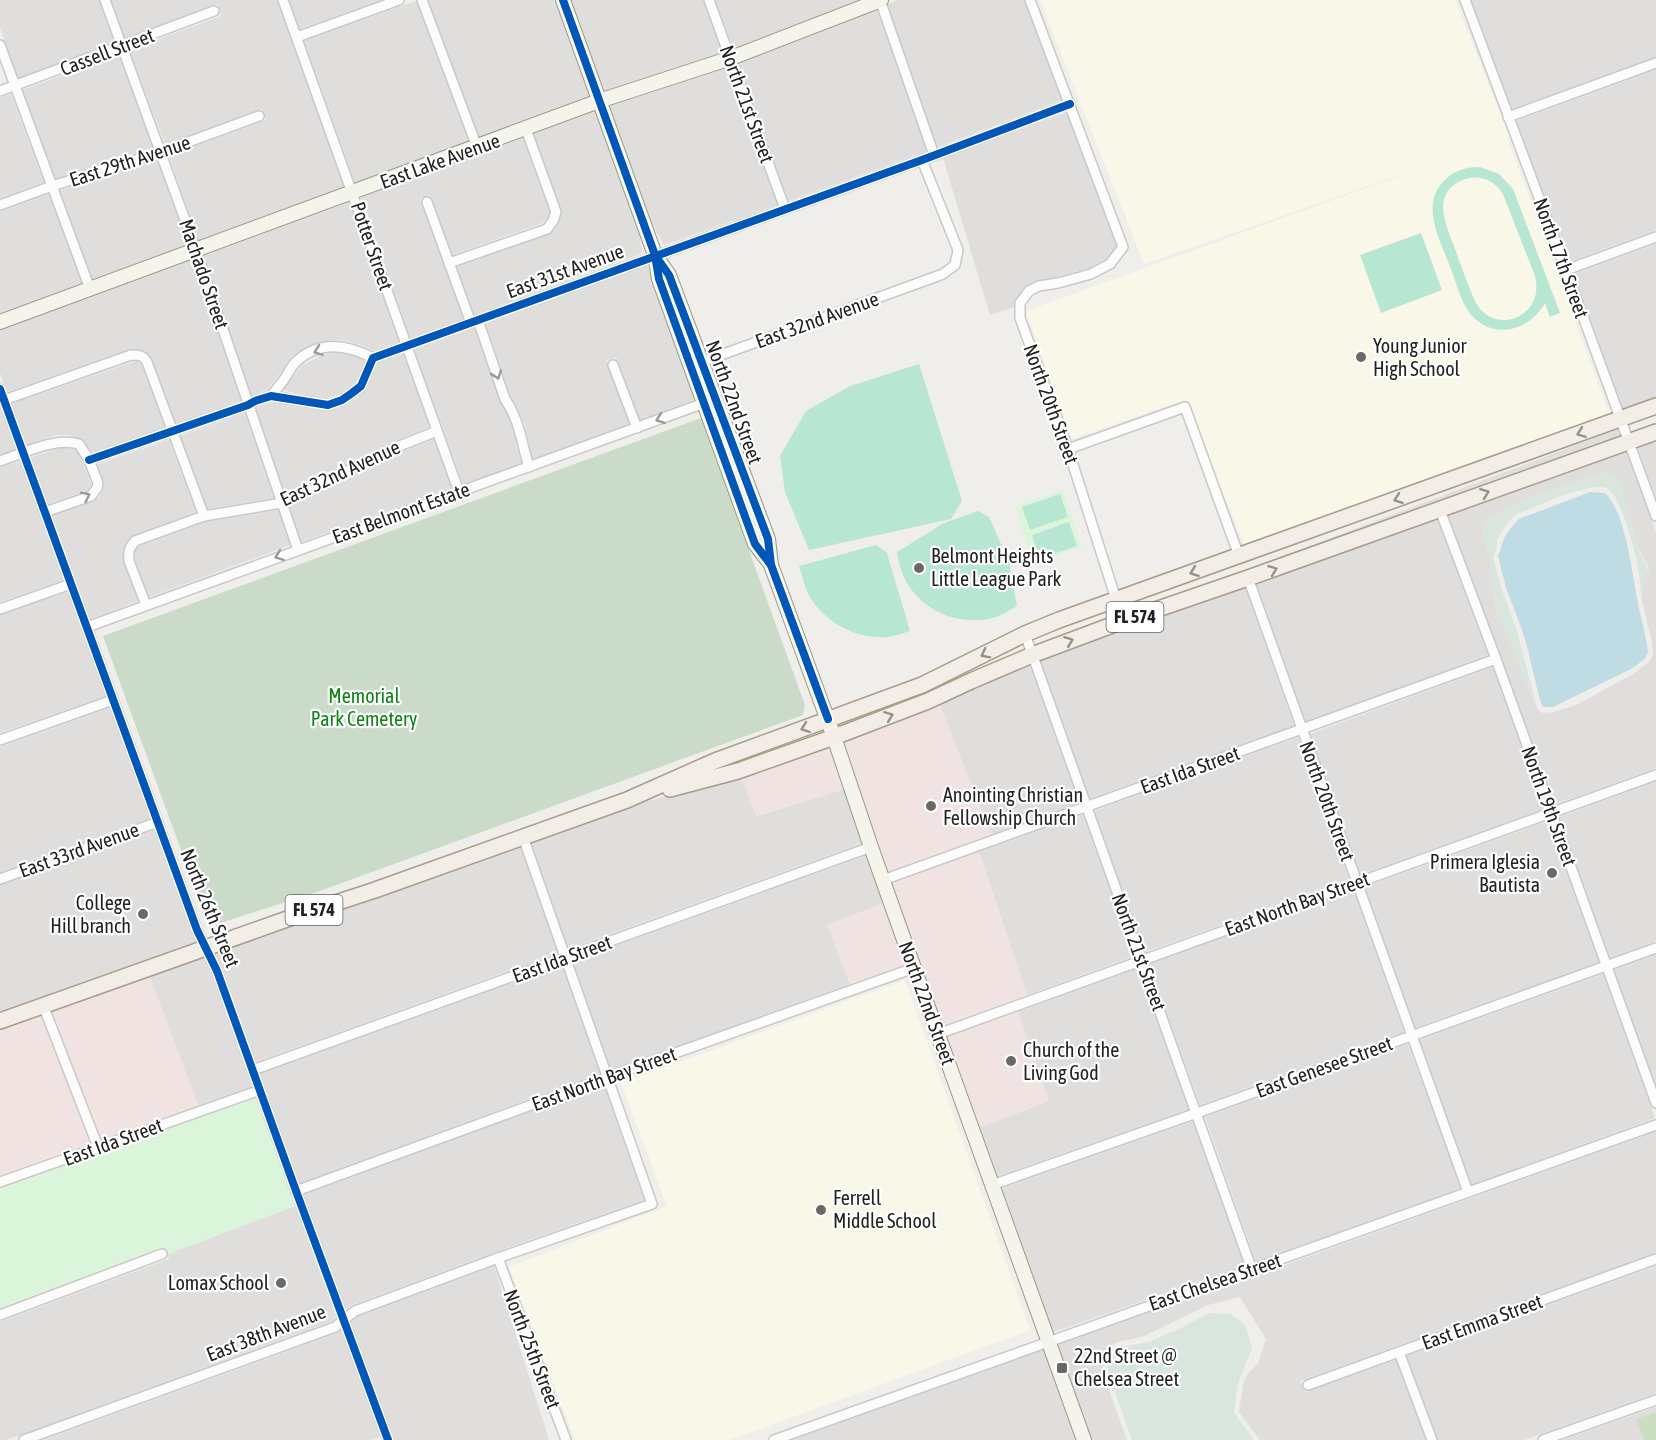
<svg xmlns="http://www.w3.org/2000/svg" width="1656" height="1440" font-family="'Asap Condensed',sans-serif">
<style>
.residential{fill:#dfdedc;fill-rule:evenodd}
.commercial{fill:#f1e3e1}
.education{fill:#f8f7e8}
.forest{fill:#cbdec1}
.wetland{fill:#d9e6de}
.cemetery{fill:#cadbca}
.park{fill:#daf5da}
.pitch{fill:#b7e6d2;fill-rule:evenodd}
.water{fill:#bfdbe3}
.lines{fill:none;stroke-linecap:round;stroke-linejoin:round}
.street-casing{stroke:#c9c8c7;stroke-width:12}
.secondary-casing{stroke:#999a82;stroke-width:16}
.primary-casing{stroke:#a79c86;stroke-width:18}
.street{stroke:#fdfcfc;stroke-width:9}
.secondary{stroke:#f4f4ed;stroke-width:14}
.primary{stroke:#f3ede7;stroke-width:15}
.cycleway-casing{stroke:#fff;stroke-width:11}
.cycleway{stroke:#0057b8;stroke-width:8}
.oneway{stroke:#9a9a9a}
.oneway2{stroke:#95928e}
.poi-dot{fill:#6a6968;stroke:#fff;stroke-width:2}
.labels{text-anchor:middle;stroke-width:4.5;stroke-linejoin:round;paint-order:stroke}
.shield{fill:#fff;stroke:#646464;stroke-width:1.5}
.shield-label{font-size:18px;font-weight:bold;fill:#222}
.street-label{font-size:20px;fill:#222;stroke:#fff}
.poi-label{font-size:20px;fill:#222;stroke:#fff;text-anchor:start}
.park-label{font-size:20px;fill:#0c8416;stroke:#fff}
</style>
<rect width="100%" height="100%" fill="#f0eeeb"/>
<g class="residential">
<path d="M 0,0 L 99,0 L 114,42 L 18,78 L 0,28 Z"/>
<path d="M 111,0 L 277,0 L 346,189 L 199,242 L 169,156 L 266,120 L 262,109 L 165,144 L 129,50 L 221,16 L 218,4 L 125,38 Z"/>
<path d="M 289,0 L 381,0 L 300,29 Z"/>
<path d="M 427,0 L 557,0 L 592,97 L 480,140 Z"/>
<path d="M 569,0 L 703,0 L 723,53 L 603,93 Z"/>
<path d="M 715,0 L 863,0 L 734,50 Z"/>
<path d="M 899,0 L 1024,0 L 1062,100 L 937,147 L 887,4 Z"/>
<path d="M 1470,0 L 1656,0 L 1656,57 L 1512,109 Z"/>
<path d="M 416,1 L 470,143 L 356,185 L 304,41 Z"/>
<path d="M 877,8 L 927,151 L 788,201 L 738,62 Z"/>
<path d="M 119,54 L 154,147 L 55,179 L 22,90 Z"/>
<path d="M 728,65 L 778,205 L 664,245 L 648,217 L 607,105 Z"/>
<path d="M 1656,70 L 1656,230 L 1569,262 L 1516,121 Z"/>
<path d="M 11,94 L 44,182 L 0,198 L 0,98 Z"/>
<path d="M 596,109 L 637,220 L 642,253 L 474,315 L 457,267 L 549,234 L 559,223 L 561,210 L 533,133 Z"/>
<path d="M 1067,112 L 1117,245 L 1106,259 L 1089,268 L 1056,277 L 1038,280 L 1026,286 L 1016,299 L 1015,307 L 990,315 L 943,158 Z"/>
<path d="M 523,137 L 550,212 L 548,218 L 543,223 L 452,255 L 430,195 L 420,198 L 464,319 L 410,338 L 361,197 Z"/>
<path d="M 158,159 L 189,246 L 93,281 L 59,191 Z"/>
<path d="M 49,194 L 83,285 L 0,316 L 0,212 Z"/>
<path d="M 350,200 L 399,342 L 373,351 L 362,345 L 342,340 L 330,340 L 317,343 L 306,348 L 293,356 L 268,389 L 251,396 L 204,254 Z"/>
<path d="M 1656,244 L 1656,400 L 1623,411 L 1574,274 Z"/>
<path d="M 193,258 L 241,401 L 176,424 L 152,360 L 145,351 L 138,349 L 129,349 L 7,392 L 0,373 L 0,329 Z"/>
<path d="M 647,265 L 696,399 L 640,420 L 616,357 L 606,361 L 629,424 L 532,459 L 526,436 L 525,426 L 517,407 L 510,396 L 486,324 Z"/>
<path d="M 475,328 L 500,400 L 507,412 L 514,429 L 516,446 L 522,463 L 463,484 L 414,350 Z"/>
<path d="M 332,353 L 342,353 L 359,357 L 366,360 L 356,381 L 349,388 L 340,394 L 327,398 L 313,397 L 283,390 L 301,366 L 322,355 Z"/>
<path d="M 403,354 L 430,427 L 390,443 L 285,494 L 255,408 L 270,403 L 272,404 L 274,402 L 328,411 L 344,406 L 356,399 L 364,390 L 378,363 Z"/>
<path d="M 138,361 L 142,365 L 165,428 L 92,453 L 83,440 L 69,435 L 56,435 L 27,445 L 11,404 L 133,362 Z"/>
<path d="M 0,406 L 16,449 L 0,455 Z"/>
<path d="M 245,413 L 274,498 L 207,509 L 180,436 Z"/>
<path d="M 1618,429 L 1622,437 L 1239,575 L 1241,572 Z"/>
<path d="M 1656,438 L 1656,499 L 1637,445 Z"/>
<path d="M 434,439 L 452,488 L 301,542 L 289,506 L 395,454 Z"/>
<path d="M 169,440 L 196,512 L 131,537 L 125,545 L 123,551 L 124,561 L 139,601 L 90,619 L 53,516 L 93,501 L 99,497 L 102,491 L 103,484 L 96,465 Z"/>
<path d="M 69,447 L 76,449 L 80,455 L 92,486 L 88,490 L 48,504 L 31,457 L 60,448 Z"/>
<path d="M 1626,449 L 1656,532 L 1656,768 L 1554,805 L 1447,514 ZM 1607,473 L 1619,481 L 1637,545 L 1648,567 L 1649,575 L 1643,575 L 1642,600 L 1652,643 L 1653,655 L 1649,662 L 1633,674 L 1576,705 L 1553,712 L 1543,713 L 1540,712 L 1535,704 L 1496,607 L 1490,555 L 1482,533 L 1489,519 L 1506,510 L 1543,493 Z"/>
<path d="M 20,461 L 64,580 L 0,602 L 0,468 Z"/>
<path d="M 279,510 L 291,545 L 149,597 L 135,559 L 135,550 L 138,547 L 205,522 Z"/>
<path d="M 1437,518 L 1488,655 L 1305,722 L 1256,582 Z"/>
<path d="M 1245,586 L 1294,726 L 1089,799 L 1040,659 Z"/>
<path d="M 68,592 L 106,696 L 0,733 L 0,615 Z"/>
<path d="M 1029,663 L 1079,803 L 991,835 L 939,703 Z"/>
<path d="M 1493,667 L 1544,809 L 1360,875 L 1309,734 Z"/>
<path d="M 110,708 L 151,818 L 0,872 L 0,747 Z"/>
<path d="M 1298,737 L 1349,879 L 1145,952 L 1094,811 Z"/>
<path d="M 741,776 L 757,816 L 845,789 L 863,843 L 568,949 L 530,841 L 629,806 Z"/>
<path d="M 1656,782 L 1656,941 L 1610,958 L 1559,817 Z"/>
<path d="M 1083,815 L 1134,956 L 1027,995 L 979,852 Z"/>
<path d="M 1548,821 L 1599,962 L 1414,1028 L 1364,887 Z"/>
<path d="M 155,830 L 198,944 L 0,1014 L 0,885 Z"/>
<path d="M 520,845 L 558,953 L 256,1062 L 223,969 L 214,951 Z"/>
<path d="M 868,855 L 884,903 L 828,925 L 850,984 L 611,1070 L 573,961 Z"/>
<path d="M 1354,891 L 1404,1032 L 1200,1105 L 1149,964 Z"/>
<path d="M 203,955 L 212,974 L 252,1086 L 198,1105 L 149,975 Z"/>
<path d="M 1656,955 L 1656,1086 L 1614,970 Z"/>
<path d="M 562,965 L 600,1073 L 299,1184 L 260,1074 Z"/>
<path d="M 1139,968 L 1190,1109 L 995,1177 L 978,1128 L 1049,1101 L 1018,1012 Z"/>
<path d="M 1603,974 L 1655,1118 L 1471,1185 L 1419,1040 Z"/>
<path d="M 1408,1044 L 1461,1188 L 1256,1262 L 1205,1117 Z"/>
<path d="M 604,1085 L 644,1200 L 501,1250 L 352,1305 L 345,1310 L 303,1195 Z"/>
<path d="M 1194,1121 L 1245,1265 L 1051,1333 L 1000,1189 Z"/>
<path d="M 1656,1131 L 1656,1253 L 1300,1381 L 1305,1392 L 1396,1360 L 1426,1440 L 1260,1440 L 1239,1412 L 1243,1384 L 1248,1373 L 1258,1364 L 1266,1339 L 1240,1297 L 1208,1305 L 1142,1337 L 1117,1342 L 1103,1352 L 1103,1374 L 1127,1440 L 1090,1440 L 1055,1345 L 1260,1274 Z"/>
<path d="M 295,1206 L 336,1318 L 332,1321 L 6,1440 L 0,1440 L 0,1322 L 169,1259 L 168,1254 Z"/>
<path d="M 494,1266 L 549,1440 L 394,1440 L 350,1323 L 357,1317 Z"/>
<path d="M 1656,1266 L 1656,1393 L 1524,1440 L 1438,1440 L 1406,1356 Z"/>
<path d="M 341,1330 L 381,1436 L 371,1440 L 43,1440 L 337,1333 Z"/>
<path d="M 1045,1348 L 1078,1440 L 792,1440 Z"/>
<path d="M 1656,1407 L 1656,1412 L 1637,1420 L 1644,1440 L 1562,1440 Z"/>
</g>
<g class="commercial">
<path d="M 939,703 L 991,835 L 886,872 L 842,741 Z"/>
<path d="M 831,745 L 845,789 L 756,816 L 741,776 Z"/>
<path d="M 979,852 L 1027,995 L 941,1026 L 890,884 Z"/>
<path d="M 884,903 L 906,964 L 850,984 L 827,925 Z"/>
<path d="M 149,975 L 198,1105 L 101,1140 L 51,1009 Z"/>
<path d="M 1018,1012 L 1049,1101 L 978,1128 L 945,1038 Z"/>
<path d="M 40,1013 L 90,1143 L 0,1175 L 0,1028 Z"/>
</g>
<g class="education">
<path d="M 1040,0 L 1455,0 L 1509,136 L 1507,137 L 1609,413 L 1246,549 L 1184,400 L 1072,439 L 1026,311 L 1452,157 L 1144,264 Z"/>
<path d="M 905,980 L 1030,1330 L 730,1440 L 575,1440 L 509,1267 L 667,1206 L 621,1083 Z"/>
</g>
<path class="forest" d="M 1656,1412 L 1656,1440 L 1644,1440 L 1636,1419 Z"/>
<g class="wetland">
<path d="M 1607,473 L 1619,481 L 1637,545 L 1650,575 L 1643,575 L 1642,600 C 1640,588 1640,576 1637,563 C 1634,548 1620,493 1606,488 C 1588,482 1536,507 1517,514 L 1508,522 L 1497,540 L 1497,547 L 1493,557 L 1502,590 L 1516,628 L 1537,706 L 1528,688 L 1496,607 L 1490,555 L 1482,532 L 1489,519 L 1506,510 L 1543,493 Z"/>
<path d="M 1209,1313 L 1231,1314 L 1245,1325 L 1252,1348 L 1238,1383 L 1234,1413 L 1254,1440 L 1132,1440 L 1108,1372 L 1107,1356 L 1118,1348 L 1151,1341 L 1175,1331 Z"/>
</g>
<path class="cemetery" d="M 701,418 L 805,705 L 803,715 L 317,892 L 211,926 L 208,924 L 103,636 Z"/>
<g class="park">
<path d="M 1063,490 L 1082,547 L 1033,563 L 1015,507 Z"/>
<path d="M 256,1097 L 295,1206 L 168,1254 L 165,1247 L 0,1308 L 0,1189 Z"/>
</g>
<g class="pitch">
<path d="M 1480,167 L 1499,174 L 1513,189 L 1560,313 L 1550,317 L 1545,303 C 1531,328 1499,340 1475,319 C 1462,307 1457,285 1451,269 C 1441,241 1418,204 1446,179 C 1455,170 1467,167 1480,167 ZM 1469,178 C 1484,176 1495,182 1503,194 L 1535,276 C 1546,318 1491,338 1474,299 C 1467,282 1461,266 1455,249 C 1445,223 1429,189 1469,178 Z"/>
<path d="M 1421,233 L 1442,290 L 1381,313 L 1360,255 Z"/>
<path d="M 919,364 L 962,501 L 951,519 L 809,550 L 785,492 L 780,456 L 806,411 L 850,386 Z"/>
<path d="M 1060,494 L 1068,517 L 1030,530 L 1022,507 Z"/>
<path d="M 978,511 L 989,517 L 1009,562 L 1017,606 C 1010,610 1003,614 996,617 C 959,628 918,610 903,575 C 900,568 898,560 897,552 L 944,523 Z"/>
<path d="M 1069,522 L 1077,546 L 1040,558 L 1032,535 Z"/>
<path d="M 876,545 L 887,553 L 910,631 C 903,633 895,636 887,637 C 854,640 819,619 806,589 C 803,582 802,574 799,566 Z"/>
</g>
<path class="water" d="M 1590,492 L 1605,493 C 1625,511 1632,571 1637,598 C 1640,616 1646,634 1648,652 L 1645,659 L 1631,669 L 1553,707 L 1543,707 L 1539,697 L 1528,650 L 1521,627 L 1506,588 L 1498,556 C 1501,550 1501,546 1503,541 C 1506,533 1513,525 1519,519 Z"/>
<g class="lines">
<defs>
<g id="street">
<path d="M 105,0 L 196,250 L 298,550"/>
<path d="M 283,0 L 459,492"/>
<path d="M 422,0 L 477,147"/>
<path d="M 709,0 L 785,209"/>
<path d="M 880,0 L 934,155"/>
<path d="M 1030,0 L 1123,247 L 1110,264 L 1091,274 L 1058,283 L 1039,286 L 1029,291 L 1020,303 L 1020,318 L 1068,449 L 1123,621"/>
<path d="M 1465,0 L 1566,270 L 1656,516"/>
<path d="M 297,37 L 399,0"/>
<path d="M 0,45 L 90,289"/>
<path d="M 0,91 L 214,11"/>
<path d="M 1508,117 L 1656,63"/>
<path d="M 427,202 L 471,323"/>
<path d="M 0,205 L 52,186 L 161,152 L 259,116"/>
<path d="M 449,263 L 547,229 L 553,221 L 556,212 L 526,129"/>
<path d="M 1566,270 L 1656,237"/>
<path d="M 478,320 L 505,399 C 520,421 521,442 529,467"/>
<path d="M 699,363 L 943,274 L 955,265 L 958,250 L 922,160"/>
<path d="M 613,365 L 637,428"/>
<path d="M 0,389 L 197,930 L 217,971 L 296,1191 L 388,1440"/>
<path d="M 271,396 C 275,391 279,386 283,381 C 288,374 291,366 297,361 C 320,340 348,345 373,358"/>
<path d="M 4,400 L 131,355 C 139,355 143,355 147,362 L 204,516"/>
<path d="M 1068,449 L 1185,407 L 1239,556"/>
<path d="M 89,460 L 248,405 L 255,401 L 271,396 L 328,405 L 342,400 L 352,393 L 361,386 L 373,358 L 922,160 L 1070,104"/>
<path d="M 0,461 C 24,453 54,437 79,444 L 89,460 L 98,483 L 97,488 L 91,496 L 45,512"/>
<path d="M 1440,510 L 1496,659 L 1656,1103"/>
<path d="M 1248,578 L 1468,1192"/>
<path d="M 146,605 L 129,561 C 128,552 129,548 135,541 L 204,516 L 282,503 L 392,449 L 437,431"/>
<path d="M 0,609 L 71,584"/>
<path d="M 87,627 L 707,402"/>
<path d="M 1025,634 L 1252,1270"/>
<path d="M 0,740 L 113,700"/>
<path d="M 0,879 L 158,822"/>
<path d="M 883,880 L 1496,659"/>
<path d="M 43,1005 L 98,1147"/>
<path d="M 938,1034 L 1656,775"/>
<path d="M 253,1070 L 871,847"/>
<path d="M 0,1182 L 260,1090"/>
<path d="M 992,1185 L 1197,1113 L 1656,948"/>
<path d="M 296,1191 L 608,1077 L 914,968"/>
<path d="M 498,1258 L 566,1440"/>
<path d="M 0,1315 L 162,1254"/>
<path d="M 1399,1352 L 1432,1440"/>
<path d="M 1308,1385 L 1656,1259"/>
<path d="M 24,1440 L 335,1327 L 355,1311 L 498,1258 L 652,1204 L 523,837"/>
<path d="M 774,1440 C 1067,1333 1362,1231 1656,1125"/>
<path d="M 1543,1440 L 1656,1400"/>
</g>
<g id="secondary">
<path d="M 563,0 L 655,255 L 659,279 L 755,544 L 770,563"/>
<path d="M 655,255 L 669,275 L 768,539 L 771,565 L 834,737 L 871,847 L 914,968 L 1084,1440"/>
<path d="M 0,322 L 599,101 L 731,58 L 881,0"/>
</g>
<g id="primary">
<path d="M 670,789 L 738,771 L 834,737 L 928,701 L 971,681 L 1032,655 L 1123,621 L 1248,578 L 1656,432"/>
<path d="M 0,1021 L 290,918 L 375,890 L 627,800 L 715,761 L 922,685 L 1025,634 L 1059,620 L 1656,406"/>
</g>
</defs>
<use href="#street" class="street-casing"/>
<use href="#secondary" class="secondary-casing"/>
<use href="#primary" class="primary-casing"/>
<use href="#street" class="street"/>
<use href="#secondary" class="secondary"/>
<use href="#primary" class="primary"/>
<defs>
<g id="cycleway">
<path d="M 563,0 L 655,255 L 659,279 L 755,544 L 771,565"/>
<path d="M 657,258 L 669,275 L 768,539 L 771,565 L 828,719"/>
<path d="M 0,389 L 197,930 L 217,971 L 296,1191 L 388,1440"/>
<path d="M 89,460 L 248,405 L 255,401 L 271,396 L 328,405 L 342,400 L 352,393 L 361,386 L 373,358 L 922,160 L 1070,104"/>
</g>
</defs>
<use href="#cycleway" class="cycleway-casing"/>
<use href="#cycleway" class="cycleway"/>
</g>
<defs><path id="oneway-chevron" d="M-2-3.5L2.5 0L-2 3.5" fill="none" stroke-width="1.6" stroke-linecap="round" stroke-linejoin="round" transform="scale(1.5)"/></defs>
<g class="oneway">
<use href="#oneway-chevron" transform="translate(318 351) rotate(160)"/>
<use href="#oneway-chevron" transform="translate(497 375) rotate(71)"/>
<use href="#oneway-chevron" transform="translate(660 419) rotate(160)"/>
<use href="#oneway-chevron" transform="translate(86 496) rotate(-26)"/>
<use href="#oneway-chevron" transform="translate(279 556) rotate(160)"/>
</g>
<g class="oneway2">
<use href="#oneway-chevron" transform="translate(1581 433) rotate(160)"/>
<use href="#oneway-chevron" transform="translate(1485 493) rotate(-20)"/>
<use href="#oneway-chevron" transform="translate(1398 499) rotate(160)"/>
<use href="#oneway-chevron" transform="translate(1273 570) rotate(-20)"/>
<use href="#oneway-chevron" transform="translate(1194 572) rotate(160)"/>
<use href="#oneway-chevron" transform="translate(1069 641) rotate(-21)"/>
<use href="#oneway-chevron" transform="translate(985 654) rotate(153)"/>
<use href="#oneway-chevron" transform="translate(889 716) rotate(-21)"/>
<use href="#oneway-chevron" transform="translate(805 728) rotate(160)"/>
</g>
<g class="poi-dot">
<circle cx="1361" cy="357" r="6"/>
<circle cx="919" cy="568" r="6"/>
<circle cx="931" cy="806" r="6"/>
<circle cx="1552" cy="873" r="6"/>
<circle cx="143" cy="914" r="6"/>
<circle cx="1011" cy="1061" r="6"/>
<circle cx="821" cy="1210" r="6"/>
<circle cx="281" cy="1283" r="6"/>
<rect x="1056" y="1362" width="12" height="12" rx="3"/>
</g>
<g class="labels">
<g class="shield">
<rect x="1106.5" y="602" width="57" height="30" rx="4.5"/>
<rect x="285.5" y="895" width="57" height="30" rx="4.5"/>
</g>
<g class="shield-label">
<text x="1135" y="623">FL 574</text>
<text x="314" y="916">FL 574</text>
</g>
<g class="street-label">
<text transform="translate(107 52) rotate(-21)" y="7">Cassell Street</text>
<text transform="translate(747 104) rotate(70)" y="7">North 21st Street</text>
<text transform="translate(130 161) rotate(-18)" y="7">East 29th Avenue</text>
<text transform="translate(440 161) rotate(-20)" y="7">East Lake Avenue</text>
<text transform="translate(372 246) rotate(71)" y="7">Potter Street</text>
<text transform="translate(1561 258) rotate(70)" y="7">North 17th Street</text>
<text transform="translate(565 271) rotate(-20)" y="7">East 31st Avenue</text>
<text transform="translate(204 274) rotate(71)" y="7">Machado Street</text>
<text transform="translate(817 320) rotate(-20)" y="7">East 32nd Avenue</text>
<text transform="translate(734 402) rotate(70)" y="7">North 22nd Street</text>
<text transform="translate(1051 404) rotate(70)" y="7">North 20th Street</text>
<text transform="translate(340 473) rotate(-25)" y="7">East 32nd Avenue</text>
<text transform="translate(401 513) rotate(-20)" y="7">East Belmont Estate</text>
<text transform="translate(1190 770) rotate(-20)" y="7">East Ida Street</text>
<text transform="translate(1327 801) rotate(70)" y="7">North 20th Street</text>
<text transform="translate(1549 806) rotate(70)" y="7">North 19th Street</text>
<text transform="translate(79 850) rotate(-20)" y="7">East 33rd Avenue</text>
<text transform="translate(1297 904) rotate(-20)" y="7">East North Bay Street</text>
<text transform="translate(210 908) rotate(68)" y="7">North 26th Street</text>
<text transform="translate(1139 952) rotate(70)" y="7">North 21st Street</text>
<text transform="translate(562 959) rotate(-20)" y="7">East Ida Street</text>
<text transform="translate(927 1003) rotate(70)" y="7">North 22nd Street</text>
<text transform="translate(1324 1067) rotate(-20)" y="7">East Genesee Street</text>
<text transform="translate(604 1079) rotate(-20)" y="7">East North Bay Street</text>
<text transform="translate(113 1142) rotate(-20)" y="7">East Ida Street</text>
<text transform="translate(1215 1282) rotate(-19)" y="7">East Chelsea Street</text>
<text transform="translate(1482 1322) rotate(-20)" y="7">East Emma Street</text>
<text transform="translate(266 1333) rotate(-21)" y="7">East 38th Avenue</text>
<text transform="translate(532 1349) rotate(69)" y="7">North 25th Street</text>
</g>
<g class="poi-label">
<text x="1373" y="353">Young Junior<tspan x="1373" dy="23">High School</tspan></text>
<text x="931" y="563">Belmont Heights<tspan x="931" dy="23">Little League Park</tspan></text>
<text x="943" y="802">Anointing Christian<tspan x="943" dy="23">Fellowship Church</tspan></text>
<text x="1540" y="869" text-anchor="end">Primera Iglesia<tspan x="1540" dy="23">Bautista</tspan></text>
<text x="131" y="910" text-anchor="end">College<tspan x="131" dy="23">Hill branch</tspan></text>
<text x="1023" y="1057">Church of the<tspan x="1023" dy="23">Living God</tspan></text>
<text x="833" y="1205">Ferrell<tspan x="833" dy="23">Middle School</tspan></text>
<text x="269" y="1290" text-anchor="end">Lomax School</text>
<text x="1074" y="1363">22nd Street @<tspan x="1074" dy="23">Chelsea Street</tspan></text>
</g>
<g class="park-label">
<text x="364" y="703">Memorial<tspan x="364" dy="23">Park Cemetery</tspan></text>
</g>
</g>
</svg>
